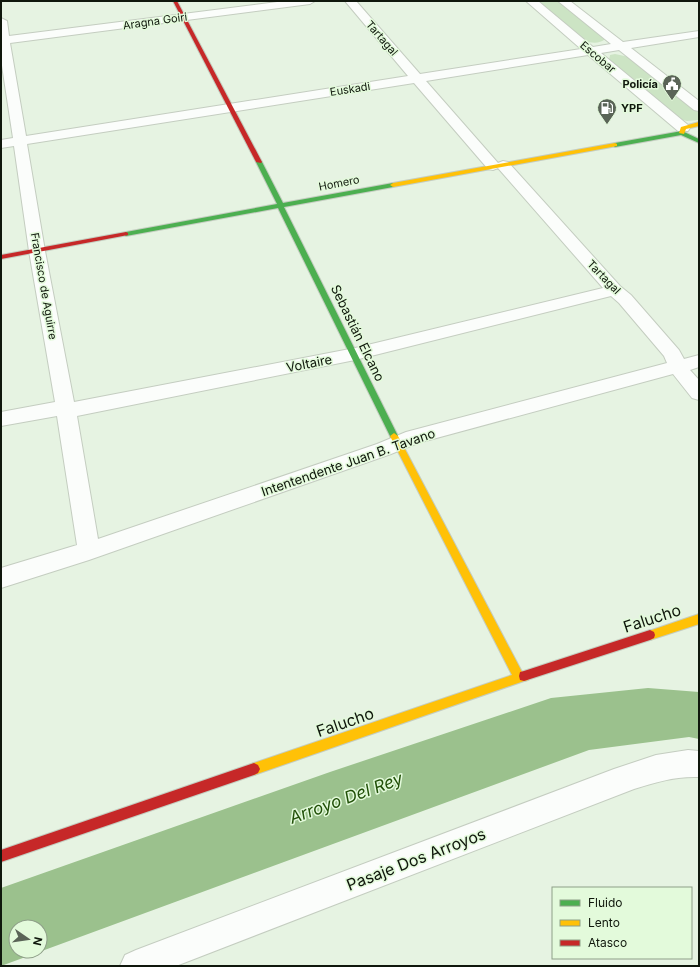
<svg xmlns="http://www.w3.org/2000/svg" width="700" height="967" font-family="Inter,sans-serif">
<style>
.green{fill:#cce4c4}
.water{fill:#9bc18d;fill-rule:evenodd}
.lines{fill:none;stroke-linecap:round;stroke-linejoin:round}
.street-casing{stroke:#c4cdc0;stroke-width:2}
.fast-casing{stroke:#c4cdc0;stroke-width:2}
.slow-casing{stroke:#c4cdc0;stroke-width:2}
.jam-casing{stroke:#c4cdc0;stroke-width:2}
.street{fill:#fbfdfb;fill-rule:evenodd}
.fast{fill:#4caf50;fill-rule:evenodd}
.slow{fill:#ffc107;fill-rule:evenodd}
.jam{fill:#c62828;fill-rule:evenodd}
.labels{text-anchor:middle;stroke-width:3;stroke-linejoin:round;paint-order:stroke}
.far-street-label{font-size:11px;fill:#0f170c;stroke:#e3fadb}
.far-poi-label{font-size:11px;font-weight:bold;fill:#0f170c;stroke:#e3fadb;text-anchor:end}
.street-label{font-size:13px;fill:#0f170c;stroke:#e3fadb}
.near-street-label{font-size:16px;fill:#0f170c;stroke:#e3fadb}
.near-water-label{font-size:17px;font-style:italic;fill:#215008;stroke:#e3fadb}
</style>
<rect width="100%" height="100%" fill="#e6f3e2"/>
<g class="green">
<path d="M 537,1 L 558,1 L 603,36 L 605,39 C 600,44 591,43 585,41 Z"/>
<path d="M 615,54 L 629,57 L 699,113 L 699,120 L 687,121 L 680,119 L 609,60 L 610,55 Z"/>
</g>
<path class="water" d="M 648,688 L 699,692 L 699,739 L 689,737 L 589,750 L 1,966 L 1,888 L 330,772 L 551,698 ZM 16,927 L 40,927 L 40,951 L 16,951 Z"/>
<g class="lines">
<defs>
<g id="street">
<path d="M 285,1 L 315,1 L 310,4 L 10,43 L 26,136 L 408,76 L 345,1 L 356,1 L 420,74 L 581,49 L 526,1 L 538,1 L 593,47 L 611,44 L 558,1 L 570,1 L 623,42 L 699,31 L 699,37 L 631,48 L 699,101 L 699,111 L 694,110 L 619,50 L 601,53 L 688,125 L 690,128 L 688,131 L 678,131 L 588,55 L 426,81 L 498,163 L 503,161 L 508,162 L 620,286 L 631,295 L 679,350 L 684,359 L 699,355 L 699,367 L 690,370 L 699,380 L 699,400 L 692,398 L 673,374 L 418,443 L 391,454 L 89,560 L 1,588 L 1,568 L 77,545 L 57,416 L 1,426 L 1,412 L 55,402 L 29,251 L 14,146 L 1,148 L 1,140 L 13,138 L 1,59 L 1,18 L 7,21 L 9,36 ZM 414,83 L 488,169 L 493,170 L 498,168 L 603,288 L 355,348 L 74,402 L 45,251 L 27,144 ZM 611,296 L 619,303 L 664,356 L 667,363 L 406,432 L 377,444 L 98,539 L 77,416 L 355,360 Z"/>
<path d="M 688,750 L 699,751 L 699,777 C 676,776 656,782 634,789 L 176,966 L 120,966 L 125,955 L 136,950 L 614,769 L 656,755 Z"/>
</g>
<g id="fast">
<path d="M 682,131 L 699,139 L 699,143 L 681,135 L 615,147 L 612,145 L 615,143 Z"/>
<path d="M 259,160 L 262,162 L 283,203 L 393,183 L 396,185 L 393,187 L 284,207 L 398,436 L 397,438 L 391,438 L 390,436 L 278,208 L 126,236 L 123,234 L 126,232 L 277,204 L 256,162 Z"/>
</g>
<g id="slow">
<path d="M 699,122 L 699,126 L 686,129 L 684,134 L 679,133 L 681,127 Z"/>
<path d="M 615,143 L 617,144 L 617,146 L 393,187 L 390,185 L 393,183 Z"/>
<path d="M 394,433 L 398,436 L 522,672 L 528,672 L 529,676 L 528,680 L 524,681 L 254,775 L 250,773 L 248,769 L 250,765 L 254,763 L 512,675 L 390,436 Z"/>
<path d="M 699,614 L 699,624 L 650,640 L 646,638 L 645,635 L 646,632 Z"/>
</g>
<g id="jam">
<path d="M 173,1 L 177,1 L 262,162 L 261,163 L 256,162 Z"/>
<path d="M 126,232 L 128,233 L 128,235 L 1,259 L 1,255 Z"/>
<path d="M 650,630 L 654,632 L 655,635 L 654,638 L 650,640 L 524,681 L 520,680 L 519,676 L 520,672 L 524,671 Z"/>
<path d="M 254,763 L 258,765 L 260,769 L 258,773 L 254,775 L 1,862 L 1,850 Z"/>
</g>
</defs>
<use href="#street" class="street-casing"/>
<use href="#fast" class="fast-casing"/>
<use href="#slow" class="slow-casing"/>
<use href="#jam" class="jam-casing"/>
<use href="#street" class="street"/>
<use href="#fast" class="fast"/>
<use href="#slow" class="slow"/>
<use href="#jam" class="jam"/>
</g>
<defs>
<symbol id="civic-pin" viewBox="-11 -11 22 30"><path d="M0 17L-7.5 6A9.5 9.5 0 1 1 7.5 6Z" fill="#5a6457" stroke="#e3fadb"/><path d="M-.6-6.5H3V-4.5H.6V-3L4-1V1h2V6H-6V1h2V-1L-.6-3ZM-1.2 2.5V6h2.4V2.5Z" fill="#fff"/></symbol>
<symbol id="fuel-pin" viewBox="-11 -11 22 30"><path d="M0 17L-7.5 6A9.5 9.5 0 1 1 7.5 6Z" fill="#5a6457" stroke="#e3fadb"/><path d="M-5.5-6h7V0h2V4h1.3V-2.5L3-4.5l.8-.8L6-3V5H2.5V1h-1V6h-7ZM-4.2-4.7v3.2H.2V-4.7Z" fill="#fff"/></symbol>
</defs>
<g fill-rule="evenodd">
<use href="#civic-pin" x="661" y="73" width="22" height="30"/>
<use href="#fuel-pin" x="596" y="97" width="22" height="30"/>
</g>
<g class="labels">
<g class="far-street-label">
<text transform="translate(155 21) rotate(-8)" y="4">Aragna Goiri</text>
<text transform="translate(382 38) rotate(49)" y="4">Tartagal</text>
<text transform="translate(598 57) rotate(40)" y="4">Escobar</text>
<text transform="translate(350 89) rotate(-9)" y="4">Euskadi</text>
<text transform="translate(339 183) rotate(-11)" y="4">Homero</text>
<text transform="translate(604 277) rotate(46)" y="4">Tartagal</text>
<text transform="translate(44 286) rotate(80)" y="4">Francisco de Aguirre</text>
</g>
<g class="far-poi-label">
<text x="658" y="88">Policía</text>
<text x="621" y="112" text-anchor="start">YPF</text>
</g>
<g class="street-label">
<text transform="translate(358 333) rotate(64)" y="5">Sebastián Elcano</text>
<text transform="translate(309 363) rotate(-11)" y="5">Voltaire</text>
<text transform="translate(348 462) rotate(-19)" y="5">Intentendente Juan B. Tavano</text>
</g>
<g class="near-street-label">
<text transform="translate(652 618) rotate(-18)" y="6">Falucho</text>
<text transform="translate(345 722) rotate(-19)" y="6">Falucho</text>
<text transform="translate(416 859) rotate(-21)" y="6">Pasaje Dos Arroyos</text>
</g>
<g class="near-water-label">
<text transform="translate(346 798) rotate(-20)" y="6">Arroyo Del Rey</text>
</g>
</g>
<rect width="700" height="967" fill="none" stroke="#0f170c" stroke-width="4"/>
<rect x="552" y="887" width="140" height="72" fill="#e3fadb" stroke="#8e9f88"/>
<rect x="560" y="900" width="20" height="6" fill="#4caf50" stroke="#8e9f88"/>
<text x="588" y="907" font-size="12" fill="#0f170c">Fluido</text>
<rect x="560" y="920" width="20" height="6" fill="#ffc107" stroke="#8e9f88"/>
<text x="588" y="927" font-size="12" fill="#0f170c">Lento</text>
<rect x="560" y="940" width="20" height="6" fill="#c62828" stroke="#8e9f88"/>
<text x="588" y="947" font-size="12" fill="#0f170c">Atasco</text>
<g transform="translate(28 939) rotate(103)"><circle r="19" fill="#e3fadb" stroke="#8e9f88"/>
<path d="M0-3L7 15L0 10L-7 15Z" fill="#5a6457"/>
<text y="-6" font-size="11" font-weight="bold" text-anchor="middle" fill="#0f170c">N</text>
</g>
</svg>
